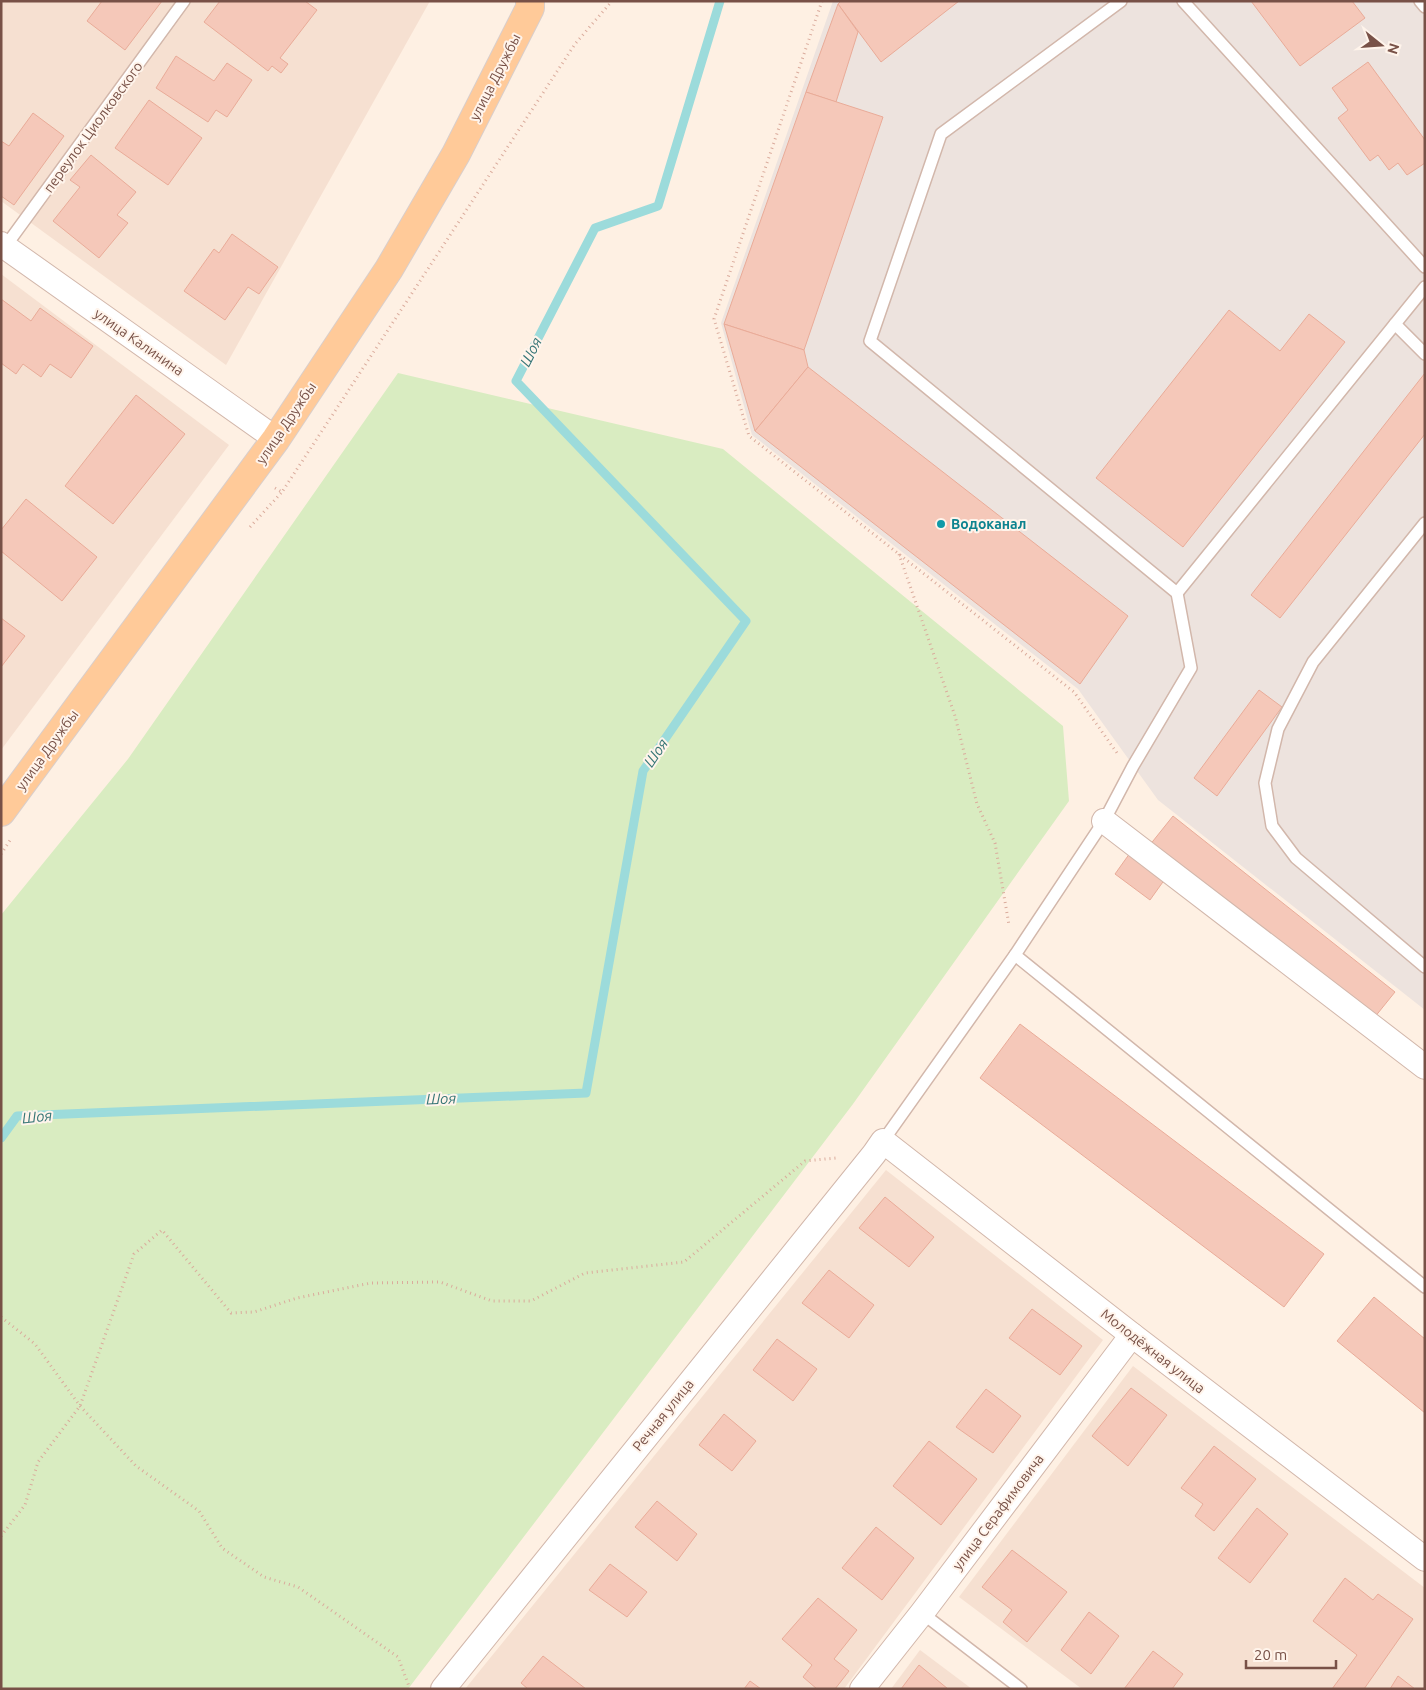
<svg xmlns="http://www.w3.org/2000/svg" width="1426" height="1690" font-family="Ubuntu,sans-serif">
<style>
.residential{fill:#f6e0d1}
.industrial{fill:#ede3de}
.green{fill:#d9ecc1}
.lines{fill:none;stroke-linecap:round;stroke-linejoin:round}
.stream{stroke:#9cdbdb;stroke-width:9}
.building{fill:#f5c8b9;stroke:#e9ab98}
.service-casing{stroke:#d2b7ab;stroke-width:14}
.minor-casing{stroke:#d2b7ab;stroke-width:26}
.primary-casing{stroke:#d9cecb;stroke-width:30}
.path{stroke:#daab9c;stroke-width:3;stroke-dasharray:1 4;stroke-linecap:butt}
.service{stroke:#fff;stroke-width:11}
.minor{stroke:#fff;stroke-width:24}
.primary{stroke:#ffca99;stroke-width:28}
.culture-dot{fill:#0f9aa8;stroke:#fff4eb;stroke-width:2}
.labels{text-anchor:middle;stroke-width:4;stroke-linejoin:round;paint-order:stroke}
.street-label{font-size:14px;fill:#785147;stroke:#fff4eb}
.culture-label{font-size:14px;font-weight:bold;fill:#0d838f;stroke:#fff4eb;text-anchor:start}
.water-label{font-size:15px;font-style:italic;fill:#377677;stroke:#fff4eb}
</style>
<rect width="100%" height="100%" fill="#fef0e3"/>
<g class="residential">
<path d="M 1,1 L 430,1 L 226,365 L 1,201 Z"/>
<path d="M 1,274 L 229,445 L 1,750 Z"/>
<path d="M 886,1170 L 1103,1340 L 844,1689 L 465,1689 Z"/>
<path d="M 1133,1366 L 1425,1588 L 1425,1689 L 1082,1689 L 959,1597 Z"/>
<path d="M 920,1650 L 972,1689 L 891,1689 Z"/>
</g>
<path class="industrial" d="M 833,1 L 1425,1 L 1425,1010 L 1158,800 L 1078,689 L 752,435 L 721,323 Z"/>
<path class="green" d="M 398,373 L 723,449 L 1063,726 L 1069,801 L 853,1104 L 408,1689 L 1,1689 L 1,915 L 128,759 Z"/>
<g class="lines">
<path class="stream" d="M 1,1138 L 17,1116 L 586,1093 L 643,771 L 746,621 L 516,381 L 595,228 L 658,206 L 720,1"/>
</g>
<g class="building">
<path d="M 102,1 L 162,1 L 125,50 L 87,21 Z"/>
<path d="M 220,1 L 305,1 L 317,10 L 280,58 L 288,64 L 281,73 L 272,66 L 268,71 L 204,22 Z"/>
<path d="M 841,1 L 959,1 L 881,62 L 838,4 Z"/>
<path d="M 1251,1 L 1352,1 L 1365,18 L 1300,66 Z"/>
<path d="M 838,4 L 858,32 L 836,102 L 806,92 Z"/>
<path d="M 176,56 L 214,81 L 227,63 L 252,80 L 227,117 L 216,110 L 208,122 L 156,88 Z"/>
<path d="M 1368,62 L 1425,140 L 1425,163 L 1407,175 L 1398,163 L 1389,170 L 1378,155 L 1370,161 L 1338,118 L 1348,110 L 1332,88 Z"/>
<path d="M 806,92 L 883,117 L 804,350 L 724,324 Z"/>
<path d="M 149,100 L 202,138 L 168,185 L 115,148 Z"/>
<path d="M 33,113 L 64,136 L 14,205 L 1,196 L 1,141 L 9,146 Z"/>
<path d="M 91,155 L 136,192 L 117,215 L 128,223 L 99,258 L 53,221 L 80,187 L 70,180 Z"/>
<path d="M 232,234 L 278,267 L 259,294 L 248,287 L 225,320 L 184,291 L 214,249 L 219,253 Z"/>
<path d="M 1,299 L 31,321 L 40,308 L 93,346 L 71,378 L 50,364 L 41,377 L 23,364 L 16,374 L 1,363 Z"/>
<path d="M 1229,310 L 1280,351 L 1309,314 L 1345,342 L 1183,547 L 1096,478 Z"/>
<path d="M 724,324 L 804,350 L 808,367 L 755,431 Z"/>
<path d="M 808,367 L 1128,616 L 1080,684 L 755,431 Z"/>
<path d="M 1425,373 L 1425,434 L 1280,618 L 1251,595 Z"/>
<path d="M 136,395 L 185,434 L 113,524 L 65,486 Z"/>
<path d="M 26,499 L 97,557 L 62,601 L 1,551 L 1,530 Z"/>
<path d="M 1,618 L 25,636 L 1,667 Z"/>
<path d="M 1259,690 L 1282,707 L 1217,796 L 1194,778 Z"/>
<path d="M 1173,816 L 1395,992 L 1370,1023 L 1149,846 Z"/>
<path d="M 1130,853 L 1165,879 L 1150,900 L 1115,874 Z"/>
<path d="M 1020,1024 L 1324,1254 L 1284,1307 L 980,1078 Z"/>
<path d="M 885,1197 L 934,1237 L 909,1267 L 859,1228 Z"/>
<path d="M 829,1270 L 874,1305 L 849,1338 L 802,1303 Z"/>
<path d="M 1374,1297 L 1425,1339 L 1425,1413 L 1337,1341 Z"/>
<path d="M 1032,1309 L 1082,1346 L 1060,1375 L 1009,1338 Z"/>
<path d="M 777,1339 L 817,1369 L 793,1401 L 753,1370 Z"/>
<path d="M 1131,1388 L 1167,1415 L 1128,1466 L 1092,1436 Z"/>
<path d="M 986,1389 L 1021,1416 L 993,1453 L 956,1427 Z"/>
<path d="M 724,1414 L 756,1441 L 732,1471 L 699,1445 Z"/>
<path d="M 929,1441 L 977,1479 L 941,1525 L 893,1486 Z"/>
<path d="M 1214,1446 L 1256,1479 L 1214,1531 L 1195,1516 L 1203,1504 L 1181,1488 Z"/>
<path d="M 657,1501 L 697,1534 L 677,1561 L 635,1527 Z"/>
<path d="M 1257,1508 L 1288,1534 L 1250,1583 L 1218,1558 Z"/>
<path d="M 876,1527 L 914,1558 L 882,1600 L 842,1568 Z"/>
<path d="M 1012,1550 L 1067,1592 L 1027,1642 L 1003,1622 L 1012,1610 L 982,1587 Z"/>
<path d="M 610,1564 L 647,1592 L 627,1617 L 589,1590 Z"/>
<path d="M 1345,1578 L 1373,1600 L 1378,1594 L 1413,1619 L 1364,1689 L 1332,1689 L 1357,1655 L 1313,1621 Z"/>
<path d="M 818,1598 L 857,1630 L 834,1659 L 849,1671 L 835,1689 L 817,1689 L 803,1677 L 812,1665 L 782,1639 Z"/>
<path d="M 1089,1612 L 1119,1636 L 1091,1674 L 1061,1650 Z"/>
<path d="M 1153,1651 L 1183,1674 L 1172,1689 L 1124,1689 Z"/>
<path d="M 543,1656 L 586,1689 L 528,1689 L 521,1683 Z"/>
<path d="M 919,1665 L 948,1689 L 901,1689 Z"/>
<path d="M 1398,1676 L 1415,1689 L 1390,1689 Z"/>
<path d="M 750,1681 L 761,1689 L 744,1689 Z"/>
</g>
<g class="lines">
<defs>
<g id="service">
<path d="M 1183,1 L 1425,267"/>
<path d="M 1420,1 L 1425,7"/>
<path d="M 5,247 L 184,1"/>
<path d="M 1395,324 L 1425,354"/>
<path d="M 1425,523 L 1313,662 L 1278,729 L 1265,783 L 1272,826 L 1296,858 L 1425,967"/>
<path d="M 1177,593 L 1425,287"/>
<path d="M 1015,955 L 1104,821 L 1133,766 L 1191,668 L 1177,593 L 870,341 L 941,134 L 1121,1"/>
<path d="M 883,1141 L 1015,955 L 1425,1287"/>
<path d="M 922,1613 L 1021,1689"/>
</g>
<g id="minor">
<path d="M 1,244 L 276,439"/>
<path d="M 1104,821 L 1425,1067"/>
<path d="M 443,1689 L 874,1154 L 883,1141 L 1132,1335 L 1425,1559"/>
<path d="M 862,1689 L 922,1613 L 1132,1335"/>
</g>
<path id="primary" d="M 1,812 L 276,439 L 389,269 L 456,154 L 530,8 L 530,1"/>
</defs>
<use href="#service" class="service-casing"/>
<use href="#minor" class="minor-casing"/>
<use href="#primary" class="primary-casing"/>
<g class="path">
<path d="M 822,1 L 714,319 L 749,436 L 1074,692 L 1117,753"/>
<path d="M 275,488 L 282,492 L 575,44 L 612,1"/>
<path d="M 250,527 L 282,492"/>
<path d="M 899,554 L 955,716 L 977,804 L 995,843 L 1009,925"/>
<path d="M 1,854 L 11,839"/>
<path d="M 1,1317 L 35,1344 L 80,1406 L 136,1466 L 199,1511 L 222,1548 L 264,1577 L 298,1587 L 398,1657 L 410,1689"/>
<path d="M 1,1536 L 25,1505 L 38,1462 L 80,1406 L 134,1254 L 162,1230 L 231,1313 L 254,1312 L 297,1298 L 371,1283 L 440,1282 L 492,1301 L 531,1301 L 585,1273 L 684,1262 L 805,1161 L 836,1158"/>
</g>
<use href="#service" class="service"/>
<use href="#minor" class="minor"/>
<use href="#primary" class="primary"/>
</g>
<circle class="culture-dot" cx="941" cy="524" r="5"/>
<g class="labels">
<g class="street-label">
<text transform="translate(495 77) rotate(-63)" y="5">улица Дружбы</text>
<text transform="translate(93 127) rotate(-54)" y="5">переулок Циолковского</text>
<text transform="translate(139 342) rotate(35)" y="5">улица Калинина</text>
<text transform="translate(286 423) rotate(-56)" y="5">улица Дружбы</text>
<text transform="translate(47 750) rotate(-54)" y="5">улица Дружбы</text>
<text transform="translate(1153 1351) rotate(38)" y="5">Молодёжная улица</text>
<text transform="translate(663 1415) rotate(-51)" y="5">Речная улица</text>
<text transform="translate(998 1512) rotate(-53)" y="5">улица Серафимовича</text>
</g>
<g class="culture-label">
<text x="951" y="529">Водоканал</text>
</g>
<g class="water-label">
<text transform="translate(531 352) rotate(-63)" y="5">Шоя</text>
<text transform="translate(656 753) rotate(-56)" y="5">Шоя</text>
<text transform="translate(441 1099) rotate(-2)" y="5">Шоя</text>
<text transform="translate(37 1117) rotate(-6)" y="5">Шоя</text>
</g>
</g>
<rect width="1426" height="1690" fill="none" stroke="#785147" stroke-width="5"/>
<g transform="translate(1381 45) rotate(107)" stroke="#fff4eb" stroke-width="4" paint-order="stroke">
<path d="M0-4L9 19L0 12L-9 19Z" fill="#785147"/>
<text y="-8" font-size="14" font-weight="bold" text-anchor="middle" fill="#785147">N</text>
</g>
<path d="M1246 1660v8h90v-8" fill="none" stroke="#785147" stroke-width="2.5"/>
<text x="1254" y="1660" font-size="15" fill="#785147" stroke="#fff4eb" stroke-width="4" paint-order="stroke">20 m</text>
</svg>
